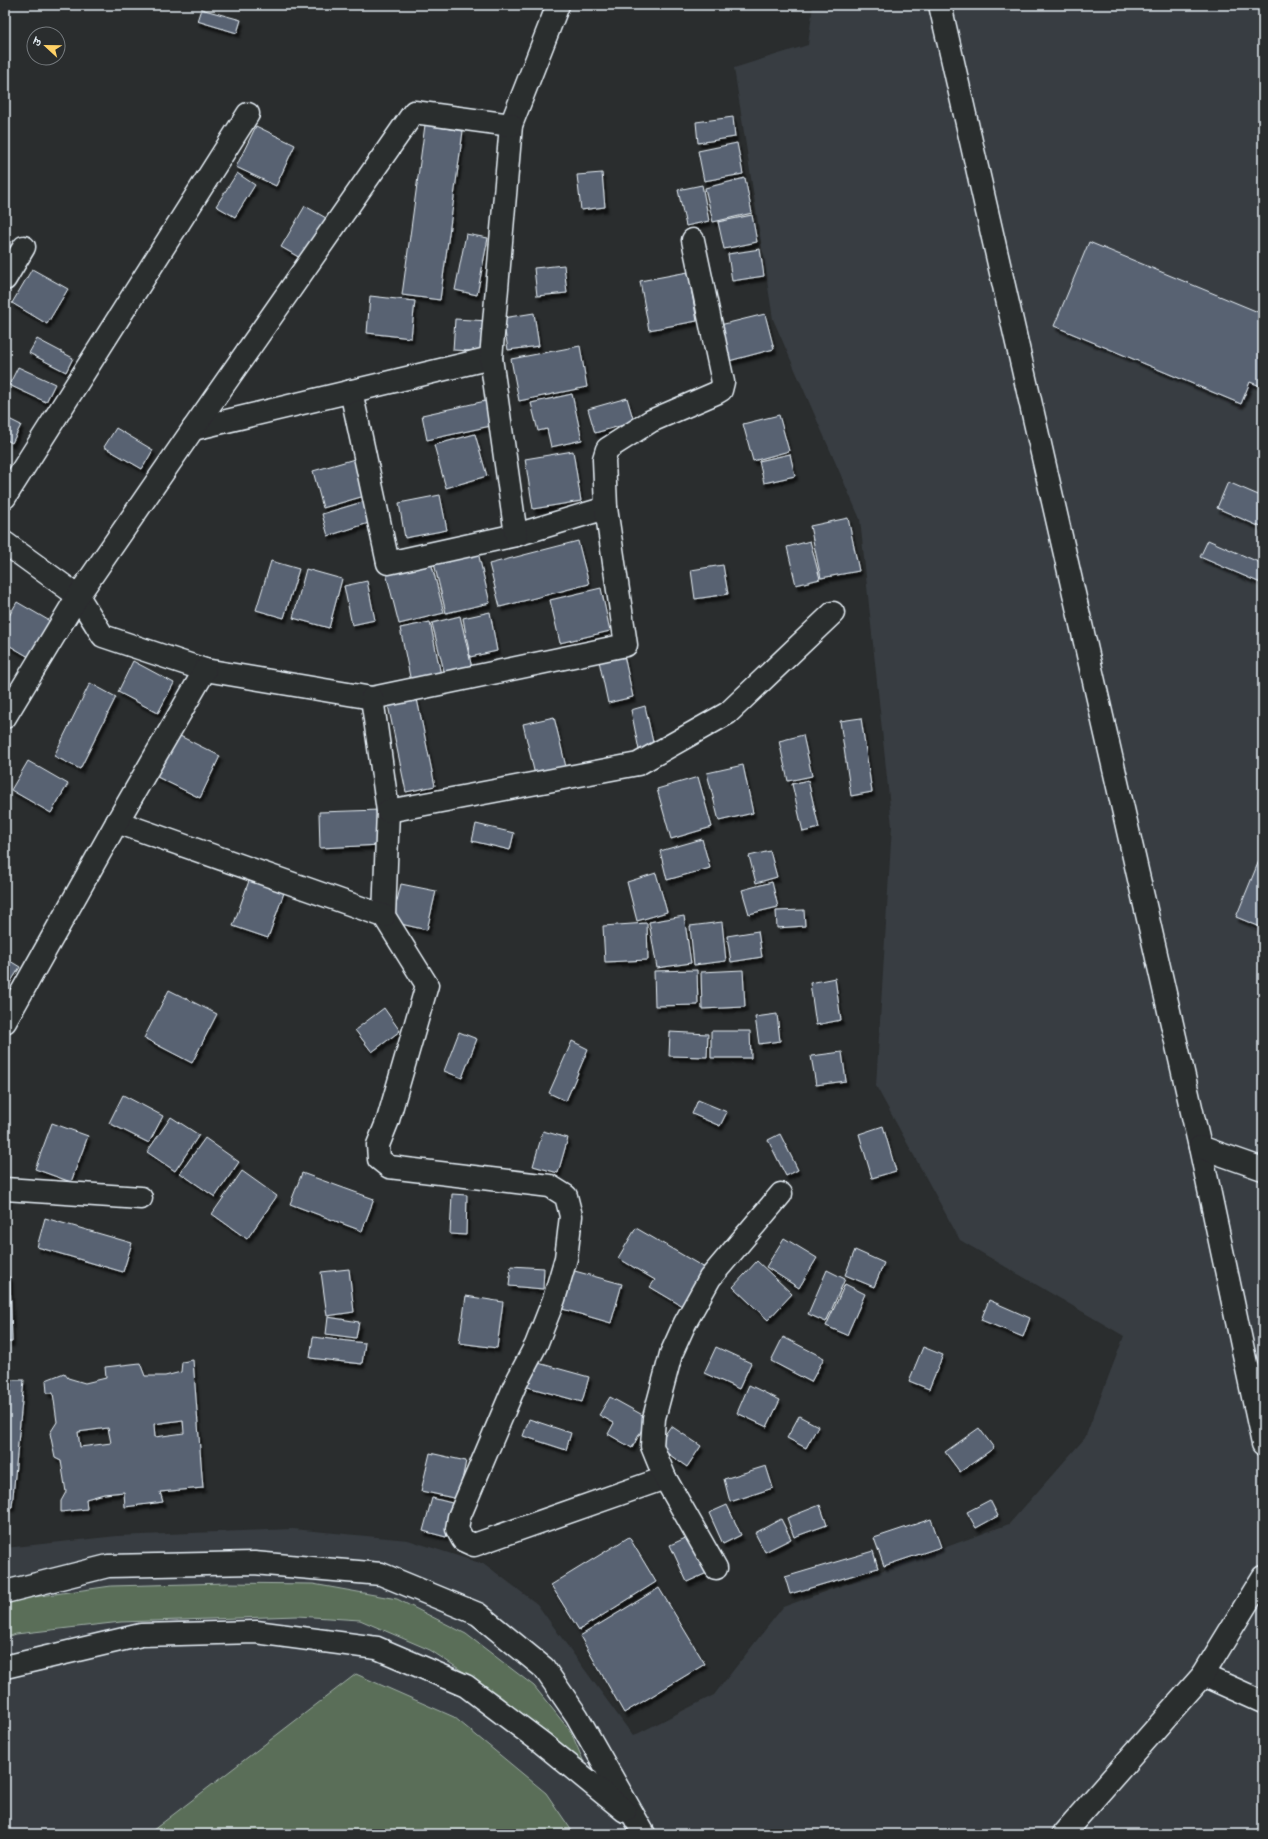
<svg xmlns="http://www.w3.org/2000/svg" width="1268" height="1839" font-family="Kalam,'Playpen Sans Deva',sans-serif">
<style>
.built{fill:#383d42}
.green{fill:#5a6e59;stroke:#a1b0a8}
.building{fill:#596272;stroke:#e8f1f8;fill-rule:evenodd;filter:url(#shadow)}
.lines{fill:none;stroke-linecap:round;stroke-linejoin:round}
.minor-casing{stroke:#e8f1f8;stroke-width:25}
.minor{stroke:#2a2d2e;stroke-width:22}
</style>
<defs>
<filter id="shadow"><feDropShadow dx="2.5" dy="4.5" stdDeviation="1" flood-color="#0009"/></filter>
</defs>
<rect width="100%" height="100%" fill="#2a2d2e"/>
<filter id="ink" filterUnits="userSpaceOnUse"><feTurbulence type="fractalNoise" baseFrequency=".025" numOctaves="2"/><feDisplacementMap in="SourceGraphic" scale="8" xChannelSelector="R" yChannelSelector="G"/><feConvolveMatrix kernelMatrix="1 2 1 2 8 2 1 2 1" color-interpolation-filters="sRGB"/></filter>
<g filter="url(#ink)">
<path class="built" d="M 813,5 L 1263,5 L 1263,1834 L 5,1834 L 5,1548 L 117,1536 L 293,1529 L 408,1540 L 486,1565 L 537,1604 L 633,1736 L 714,1695 L 783,1607 L 1009,1524 L 1085,1438 L 1124,1336 L 960,1240 L 876,1086 L 892,826 L 860,519 L 773,319 L 734,68 L 808,45 Z"/>
<g class="green">
<path d="M 227,1583 L 313,1584 L 397,1599 L 466,1634 L 534,1686 L 571,1732 L 585,1765 L 499,1695 L 430,1650 L 360,1620 L 297,1616 L 121,1622 L 16,1634 L 5,1638 L 5,1601 L 111,1586 Z"/>
<path d="M 356,1674 L 454,1717 L 546,1793 L 574,1834 L 148,1834 Z"/>
</g>
<g class="building">
<path d="M 201,9 L 241,20 L 237,33 L 197,21 Z"/>
<path d="M 733,117 L 735,137 L 698,143 L 696,122 Z"/>
<path d="M 425,125 L 463,131 L 440,300 L 402,295 Z"/>
<path d="M 256,126 L 295,145 L 276,186 L 236,167 Z"/>
<path d="M 737,143 L 743,174 L 704,181 L 698,151 Z"/>
<path d="M 237,173 L 255,185 L 235,217 L 216,206 Z"/>
<path d="M 602,173 L 605,207 L 581,210 L 577,175 Z"/>
<path d="M 745,178 L 752,213 L 713,222 L 705,188 Z"/>
<path d="M 702,185 L 709,221 L 686,226 L 678,190 Z"/>
<path d="M 305,206 L 326,218 L 302,259 L 281,247 Z"/>
<path d="M 752,215 L 757,242 L 724,249 L 718,222 Z"/>
<path d="M 466,234 L 488,238 L 477,295 L 455,290 Z"/>
<path d="M 1089,242 L 1263,314 L 1263,387 L 1250,382 L 1241,404 L 1054,326 Z"/>
<path d="M 760,249 L 764,276 L 732,281 L 728,254 Z"/>
<path d="M 564,265 L 567,293 L 537,296 L 534,268 Z"/>
<path d="M 32,269 L 68,289 L 47,324 L 12,303 Z"/>
<path d="M 688,272 L 697,321 L 649,330 L 640,281 Z"/>
<path d="M 370,296 L 415,301 L 411,338 L 367,333 Z"/>
<path d="M 534,313 L 539,346 L 508,350 L 503,318 Z"/>
<path d="M 765,314 L 774,349 L 729,361 L 720,325 Z"/>
<path d="M 455,319 L 489,321 L 487,352 L 453,350 Z"/>
<path d="M 37,339 L 73,358 L 66,372 L 29,353 Z"/>
<path d="M 580,346 L 587,387 L 519,401 L 511,359 Z"/>
<path d="M 18,367 L 55,384 L 46,402 L 9,385 Z"/>
<path d="M 572,394 L 582,440 L 551,447 L 547,429 L 538,431 L 531,403 Z"/>
<path d="M 627,398 L 634,422 L 595,433 L 588,409 Z"/>
<path d="M 490,400 L 495,425 L 427,440 L 422,415 Z"/>
<path d="M 779,415 L 789,451 L 753,461 L 743,424 Z"/>
<path d="M 5,417 L 21,425 L 12,443 L 5,439 Z"/>
<path d="M 116,428 L 153,450 L 142,469 L 104,447 Z"/>
<path d="M 475,434 L 487,476 L 446,488 L 434,445 Z"/>
<path d="M 573,451 L 581,501 L 533,509 L 525,459 Z"/>
<path d="M 790,454 L 795,476 L 764,483 L 759,461 Z"/>
<path d="M 358,458 L 368,495 L 323,508 L 313,471 Z"/>
<path d="M 1228,482 L 1263,497 L 1263,528 L 1217,508 Z"/>
<path d="M 440,495 L 447,530 L 405,538 L 399,503 Z"/>
<path d="M 369,500 L 375,521 L 328,536 L 322,514 Z"/>
<path d="M 848,518 L 859,571 L 821,578 L 810,526 Z"/>
<path d="M 1208,540 L 1263,564 L 1263,584 L 1200,557 Z"/>
<path d="M 578,541 L 589,584 L 500,607 L 489,564 Z"/>
<path d="M 810,541 L 820,579 L 796,585 L 787,547 Z"/>
<path d="M 477,548 L 490,603 L 446,613 L 433,559 Z"/>
<path d="M 430,558 L 444,613 L 399,624 L 385,569 Z"/>
<path d="M 271,561 L 299,569 L 284,618 L 256,610 Z"/>
<path d="M 723,565 L 728,594 L 695,599 L 691,570 Z"/>
<path d="M 306,569 L 342,579 L 329,628 L 293,618 Z"/>
<path d="M 367,581 L 375,620 L 352,625 L 344,586 Z"/>
<path d="M 601,588 L 610,631 L 560,643 L 550,600 Z"/>
<path d="M 17,602 L 55,624 L 34,660 L 5,643 L 5,623 Z"/>
<path d="M 490,612 L 497,651 L 470,657 L 463,618 Z"/>
<path d="M 460,616 L 472,668 L 445,675 L 432,623 Z"/>
<path d="M 430,622 L 441,675 L 411,682 L 400,628 Z"/>
<path d="M 624,655 L 633,697 L 608,703 L 599,661 Z"/>
<path d="M 133,661 L 174,683 L 158,713 L 118,692 Z"/>
<path d="M 90,683 L 116,697 L 80,769 L 54,756 Z"/>
<path d="M 416,694 L 435,786 L 406,792 L 387,700 Z"/>
<path d="M 645,706 L 654,747 L 639,750 L 631,710 Z"/>
<path d="M 554,717 L 566,767 L 535,775 L 523,724 Z"/>
<path d="M 861,718 L 872,792 L 851,796 L 840,721 Z"/>
<path d="M 176,734 L 220,756 L 200,798 L 155,776 Z"/>
<path d="M 803,735 L 812,776 L 788,781 L 779,741 Z"/>
<path d="M 28,761 L 68,784 L 51,813 L 11,790 Z"/>
<path d="M 743,765 L 753,813 L 719,821 L 707,773 Z"/>
<path d="M 698,777 L 712,827 L 671,839 L 657,789 Z"/>
<path d="M 808,780 L 819,828 L 803,832 L 792,784 Z"/>
<path d="M 380,810 L 381,845 L 320,848 L 319,812 Z"/>
<path d="M 476,824 L 514,833 L 510,850 L 472,841 Z"/>
<path d="M 702,839 L 710,868 L 667,880 L 660,851 Z"/>
<path d="M 770,851 L 777,877 L 756,883 L 749,856 Z"/>
<path d="M 1263,851 L 1263,928 L 1236,917 Z"/>
<path d="M 656,873 L 667,912 L 637,921 L 627,882 Z"/>
<path d="M 251,875 L 286,887 L 268,938 L 233,926 Z"/>
<path d="M 772,882 L 778,907 L 749,914 L 742,890 Z"/>
<path d="M 401,884 L 436,891 L 427,930 L 392,922 Z"/>
<path d="M 804,910 L 805,926 L 777,928 L 776,911 Z"/>
<path d="M 684,916 L 691,963 L 657,968 L 649,922 Z"/>
<path d="M 722,922 L 726,961 L 694,965 L 690,926 Z"/>
<path d="M 647,923 L 648,960 L 605,962 L 603,926 Z"/>
<path d="M 758,931 L 762,957 L 731,962 L 727,936 Z"/>
<path d="M 5,958 L 20,967 L 5,991 Z"/>
<path d="M 697,970 L 698,1005 L 655,1006 L 654,971 Z"/>
<path d="M 743,970 L 745,1007 L 702,1009 L 701,972 Z"/>
<path d="M 835,978 L 841,1020 L 816,1025 L 810,983 Z"/>
<path d="M 169,990 L 217,1014 L 192,1063 L 144,1038 Z"/>
<path d="M 384,1008 L 400,1031 L 372,1052 L 355,1030 Z"/>
<path d="M 777,1014 L 780,1041 L 759,1044 L 755,1017 Z"/>
<path d="M 711,1031 L 750,1031 L 751,1058 L 711,1058 Z"/>
<path d="M 459,1032 L 477,1039 L 462,1078 L 444,1071 Z"/>
<path d="M 670,1032 L 708,1034 L 707,1057 L 669,1056 Z"/>
<path d="M 572,1041 L 588,1049 L 566,1101 L 549,1093 Z"/>
<path d="M 842,1052 L 846,1081 L 816,1085 L 811,1056 Z"/>
<path d="M 123,1095 L 163,1116 L 149,1143 L 109,1123 Z"/>
<path d="M 698,1100 L 727,1112 L 720,1126 L 692,1114 Z"/>
<path d="M 171,1117 L 199,1135 L 175,1171 L 147,1152 Z"/>
<path d="M 52,1123 L 88,1136 L 71,1182 L 35,1169 Z"/>
<path d="M 883,1126 L 896,1171 L 872,1178 L 859,1134 Z"/>
<path d="M 543,1131 L 568,1138 L 558,1173 L 533,1166 Z"/>
<path d="M 780,1134 L 798,1170 L 786,1176 L 768,1140 Z"/>
<path d="M 205,1138 L 239,1162 L 215,1197 L 180,1173 Z"/>
<path d="M 242,1171 L 277,1196 L 247,1239 L 212,1214 Z"/>
<path d="M 302,1173 L 374,1199 L 362,1231 L 290,1204 Z"/>
<path d="M 452,1194 L 467,1195 L 466,1235 L 450,1234 Z"/>
<path d="M 5,1197 L 9,1197 L 5,1241 Z"/>
<path d="M 45,1218 L 132,1243 L 123,1272 L 37,1247 Z"/>
<path d="M 636,1228 L 705,1268 L 682,1306 L 650,1287 L 655,1280 L 618,1258 Z"/>
<path d="M 784,1238 L 817,1258 L 799,1288 L 766,1267 Z"/>
<path d="M 855,1250 L 884,1263 L 874,1287 L 845,1275 Z"/>
<path d="M 757,1261 L 792,1294 L 768,1320 L 733,1287 Z"/>
<path d="M 511,1266 L 544,1268 L 543,1289 L 509,1286 Z"/>
<path d="M 349,1269 L 354,1312 L 327,1316 L 321,1272 Z"/>
<path d="M 571,1270 L 622,1284 L 611,1323 L 559,1308 Z"/>
<path d="M 827,1270 L 845,1279 L 826,1322 L 808,1314 Z"/>
<path d="M 5,1277 L 10,1277 L 12,1342 L 5,1342 Z"/>
<path d="M 845,1284 L 865,1294 L 847,1335 L 826,1326 Z"/>
<path d="M 466,1296 L 503,1302 L 497,1348 L 459,1343 Z"/>
<path d="M 989,1300 L 1030,1318 L 1023,1337 L 981,1320 Z"/>
<path d="M 328,1317 L 359,1322 L 356,1338 L 326,1334 Z"/>
<path d="M 313,1337 L 365,1343 L 362,1364 L 310,1358 Z"/>
<path d="M 783,1337 L 824,1358 L 811,1382 L 771,1361 Z"/>
<path d="M 716,1347 L 751,1363 L 739,1389 L 704,1373 Z"/>
<path d="M 923,1347 L 943,1355 L 929,1389 L 909,1381 Z"/>
<path d="M 193,1360 L 203,1488 L 160,1492 L 163,1502 L 125,1507 L 124,1492 L 104,1494 L 86,1499 L 87,1509 L 61,1512 L 61,1501 L 66,1492 L 61,1461 L 55,1458 L 50,1433 L 57,1422 L 53,1393 L 47,1393 L 46,1380 L 64,1373 L 68,1378 L 85,1383 L 106,1378 L 105,1367 L 140,1363 L 145,1376 L 165,1376 L 181,1372 L 182,1362 ZM 183,1420 L 184,1433 L 155,1437 L 154,1424 ZM 108,1428 L 111,1443 L 80,1447 L 78,1432 Z"/>
<path d="M 531,1361 L 589,1377 L 582,1402 L 524,1386 Z"/>
<path d="M 12,1380 L 24,1380 L 12,1507 L 5,1507 L 5,1454 L 8,1439 L 5,1438 L 5,1390 L 10,1389 Z"/>
<path d="M 749,1385 L 780,1400 L 767,1427 L 737,1413 Z"/>
<path d="M 610,1397 L 648,1418 L 632,1448 L 608,1434 L 614,1423 L 599,1415 Z"/>
<path d="M 799,1416 L 818,1426 L 806,1448 L 787,1438 Z"/>
<path d="M 529,1419 L 571,1433 L 566,1450 L 523,1436 Z"/>
<path d="M 671,1426 L 701,1446 L 687,1467 L 657,1446 Z"/>
<path d="M 979,1428 L 994,1448 L 960,1472 L 945,1452 Z"/>
<path d="M 430,1453 L 466,1461 L 458,1499 L 421,1491 Z"/>
<path d="M 766,1466 L 773,1488 L 730,1502 L 724,1479 Z"/>
<path d="M 432,1498 L 456,1504 L 446,1537 L 423,1531 Z"/>
<path d="M 990,1500 L 998,1516 L 976,1528 L 967,1512 Z"/>
<path d="M 727,1505 L 741,1535 L 723,1544 L 709,1513 Z"/>
<path d="M 820,1505 L 827,1525 L 794,1537 L 787,1518 Z"/>
<path d="M 781,1519 L 791,1539 L 765,1552 L 755,1533 Z"/>
<path d="M 931,1519 L 941,1547 L 884,1566 L 874,1538 Z"/>
<path d="M 690,1536 L 707,1573 L 687,1582 L 670,1545 Z"/>
<path d="M 629,1537 L 656,1582 L 579,1630 L 551,1585 Z"/>
<path d="M 873,1551 L 878,1568 L 790,1594 L 785,1577 Z"/>
<path d="M 659,1588 L 705,1664 L 624,1713 L 580,1636 Z"/>
</g>
<g class="lines">
<defs>
<g id="minor">
<path d="M 940,5 L 1200,1147 L 1263,1444"/>
<path d="M 5,279 L 24,247"/>
<path d="M 351,391 L 388,563 L 516,535 L 606,508"/>
<path d="M 193,429 L 491,358"/>
<path d="M 5,497 L 248,114"/>
<path d="M 516,535 L 491,358 L 511,125 L 558,5"/>
<path d="M 5,543 L 78,596 L 103,636 L 205,670 L 372,698 L 626,645 L 606,508 L 604,459 L 607,449 L 651,421 L 716,393 L 721,390 L 723,382 L 693,240"/>
<path d="M 372,698 L 388,811 L 384,916 L 427,985 L 388,1120 L 378,1145 L 379,1159 L 389,1167 L 550,1186 L 566,1196 L 571,1216 L 566,1258 L 554,1299 L 536,1345 L 515,1385 L 459,1517 L 457,1529 L 463,1540 L 474,1545 L 665,1478"/>
<path d="M 5,717 L 78,596 L 193,429 L 414,112 L 511,125"/>
<path d="M 388,811 L 638,764 L 728,713 L 833,613"/>
<path d="M 117,822 L 384,916"/>
<path d="M 5,1022 L 117,822 L 205,670"/>
<path d="M 1200,1147 L 1263,1169"/>
<path d="M 5,1189 L 141,1198"/>
<path d="M 716,1568 L 665,1478 L 652,1446 L 654,1418 L 671,1354 L 685,1323 L 710,1278 L 781,1194"/>
<path d="M 5,1592 L 108,1566 L 254,1563 L 381,1574 L 478,1614 L 544,1668 L 577,1716 L 644,1834"/>
<path d="M 5,1667 L 141,1635 L 256,1632 L 377,1648 L 466,1686 L 542,1743 L 625,1811"/>
<path d="M 1203,1675 L 1263,1702"/>
<path d="M 1063,1834 L 1203,1675 L 1263,1577"/>
</g>
</defs>
<use href="#minor" class="minor-casing"/>
<use href="#minor" class="minor"/>
</g>
</g>
<rect width="1268" height="1839" fill="none" stroke="#2a2d2e" stroke-width="20"/>
<rect x="10" y="10" width="1248" height="1819" fill="none" stroke="#e8f1f8" stroke-width="1.5" filter="url(#ink)"/>
<g transform="translate(46 46) rotate(292)"><circle r="19" fill="#2a2d2e" stroke="#767b7f"/>
<path d="M0-3L7 15L0 10L-7 15Z" fill="#ffd166"/>
<text y="-6" font-size="11" font-weight="bold" text-anchor="middle" fill="#e8f1f8">उ</text>
</g>
</svg>
